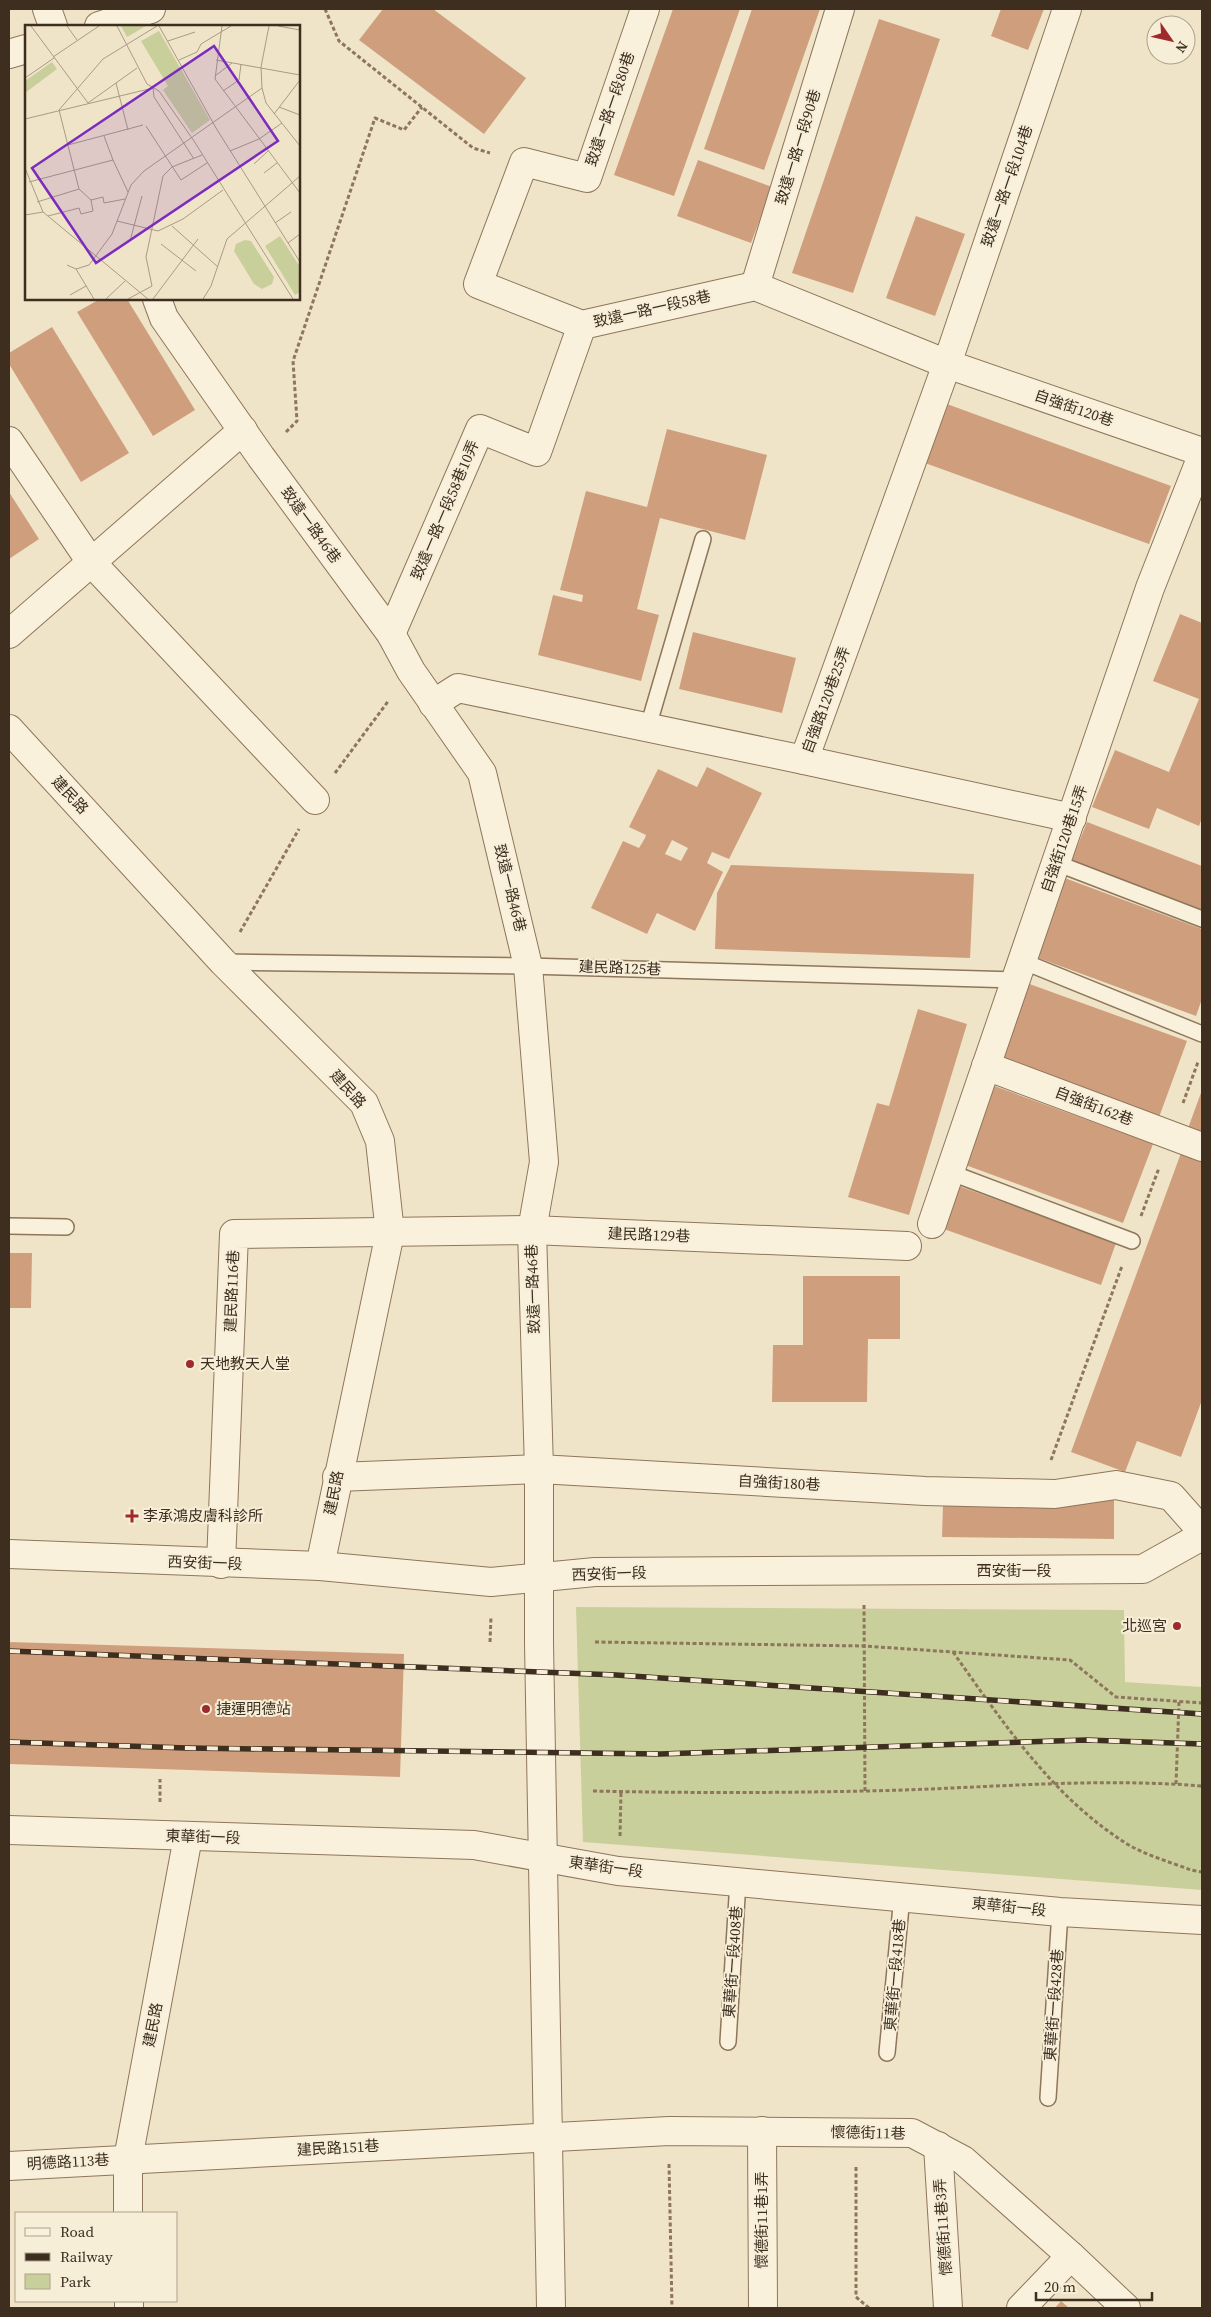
<svg xmlns="http://www.w3.org/2000/svg" width="1211" height="2317" font-family="'Source Serif 4','Noto Sans TC',serif">
<style>
.green{fill:#c9cf9b}
.building{fill:#cf9f7d;fill-rule:evenodd}
.lines{fill:none;stroke-linecap:round;stroke-linejoin:round}
.service-casing{stroke:#8d765c;stroke-width:18}
.minor-casing{stroke:#8d765c;stroke-width:30}
.tertiary-casing{stroke:#8d765c;stroke-width:30}
.path{stroke:#8d765c;stroke-width:3;stroke-dasharray:4 2.5;stroke-linecap:butt}
.service{stroke:#faf1dc;stroke-width:15}
.minor{stroke:#faf1dc;stroke-width:28}
.tertiary{stroke:#faf1dc;stroke-width:28}
.rail-casing{stroke:#3d2e20;stroke-width:5.5}
.rail{stroke:#f7eed8;stroke-width:4;stroke-dasharray:11;stroke-linecap:butt}
.poi-dot{fill:#9e2a2b;stroke:#f7eed8;stroke-width:2}
.labels{text-anchor:middle;stroke-width:4;stroke-linejoin:round;paint-order:stroke}
.street-label{font-size:15px;fill:#3d2e20;stroke:#f7eed8}
.poi-label{font-size:15px;fill:#3d2e20;stroke:#f7eed8;text-anchor:start}
.inset-road{fill:none;stroke:#a89b85;stroke-width:1}
.view{fill:#7b2cbf;fill-opacity:0.15;stroke:#7b2cbf;stroke-width:2.5}
.inset-edge{fill:none;stroke:#3d2e20;stroke-width:2.5}
</style>
<rect width="100%" height="100%" fill="#f0e4c8"/>
<path class="green" d="M 576,1607 L 1124,1610 L 1125,1682 L 1202,1687 L 1202,1890 L 583,1842 Z"/>
<g class="building">
<path d="M 383,9 L 433,9 L 526,78 L 484,134 L 359,40 Z"/>
<path d="M 673,9 L 740,9 L 674,196 L 614,175 Z"/>
<path d="M 752,9 L 820,9 L 764,170 L 704,149 Z"/>
<path d="M 1001,9 L 1044,9 L 1028,50 L 991,36 Z"/>
<path d="M 879,19 L 940,39 L 853,293 L 792,273 Z"/>
<path d="M 698,160 L 772,187 L 751,243 L 677,216 Z"/>
<path d="M 916,216 L 965,234 L 935,316 L 886,298 Z"/>
<path d="M 100,299 L 127,299 L 195,410 L 153,436 L 77,312 Z"/>
<path d="M 52,327 L 129,453 L 81,482 L 9,364 L 9,353 Z"/>
<path d="M 947,404 L 1171,486 L 1149,544 L 925,463 Z"/>
<path d="M 667,429 L 767,455 L 745,540 L 660,518 L 637,609 L 659,615 L 641,681 L 538,655 L 553,595 L 582,602 L 583,595 L 560,590 L 586,491 L 647,507 Z"/>
<path d="M 9,492 L 39,539 L 9,559 Z"/>
<path d="M 1180,614 L 1202,623 L 1202,818 L 1199,826 L 1157,808 L 1149,829 L 1092,807 L 1115,750 L 1169,772 L 1199,699 L 1153,681 Z"/>
<path d="M 693,632 L 796,658 L 782,713 L 679,689 Z"/>
<path d="M 707,767 L 762,793 L 729,859 L 712,852 L 707,863 L 723,872 L 695,931 L 657,913 L 647,934 L 591,908 L 623,841 L 639,848 L 645,838 L 646,835 L 629,827 L 658,769 L 697,787 ZM 672,840 L 688,848 L 681,861 L 665,854 Z"/>
<path d="M 1087,822 L 1202,866 L 1202,913 L 1071,862 Z"/>
<path d="M 731,865 L 974,874 L 970,958 L 715,949 L 717,893 Z"/>
<path d="M 1062,877 L 1202,929 L 1202,999 L 1196,1016 L 1033,956 Z"/>
<path d="M 1024,982 L 1187,1041 L 1158,1120 L 995,1061 Z"/>
<path d="M 918,1009 L 967,1024 L 909,1215 L 848,1197 L 877,1103 L 889,1106 Z"/>
<path d="M 989,1084 L 1153,1144 L 1123,1223 L 960,1163 Z"/>
<path d="M 1202,1090 L 1202,1137 L 1187,1131 Z"/>
<path d="M 1181,1153 L 1202,1161 L 1202,1400 L 1181,1457 L 1137,1441 L 1125,1472 L 1071,1452 Z"/>
<path d="M 956,1185 L 1116,1243 L 1101,1285 L 941,1228 Z"/>
<path d="M 9,1253 L 32,1253 L 31,1308 L 9,1308 Z"/>
<path d="M 803,1276 L 900,1276 L 900,1339 L 868,1339 L 867,1402 L 772,1402 L 773,1345 L 803,1345 Z"/>
<path d="M 1114,1495 L 1114,1539 L 942,1537 L 943,1505 L 1060,1506 Z"/>
<path d="M 9,1642 L 404,1654 L 400,1777 L 9,1764 Z"/>
<path d="M 1061,2301 L 1069,2308 L 1055,2308 Z"/>
</g>
<g class="lines">
<defs>
<g id="service">
<path d="M 648,727 L 703,539"/>
<path d="M 1056,863 L 1202,919"/>
<path d="M 1022,961 L 1202,1034"/>
<path d="M 223,962 L 528,966 L 1016,980"/>
<path d="M 949,1172 L 1132,1241"/>
<path d="M 9,1226 L 66,1227"/>
<path d="M 728,2042 L 738,1881"/>
<path d="M 887,2053 L 902,1896"/>
<path d="M 1048,2098 L 1060,1912"/>
</g>
<g id="minor">
<path d="M 47,9 L 53,26"/>
<path d="M 645,9 L 587,178 L 524,162 L 478,284 L 582,325 L 755,286 L 947,364 L 1202,452"/>
<path d="M 99,26 L 151,9"/>
<path d="M 9,54 L 26,49"/>
<path d="M 755,286 L 840,9"/>
<path d="M 157,299 L 164,318 L 261,457 L 391,634 L 411,671 L 482,773 L 528,966 L 544,1162 L 532,1230 L 539,1469 L 539,1643 L 551,2308"/>
<path d="M 9,441 L 91,562 L 315,800"/>
<path d="M 9,634 L 243,430"/>
<path d="M 391,634 L 480,429 L 537,452 L 582,325"/>
<path d="M 433,704 L 458,688 L 804,760 L 947,364 L 1067,9"/>
<path d="M 9,729 L 223,962 L 364,1103 L 380,1141 L 390,1233 L 320,1566"/>
<path d="M 804,760 L 1072,818"/>
<path d="M 986,1066 L 1202,1147"/>
<path d="M 932,1224 L 1150,588 L 1202,456"/>
<path d="M 337,1477 L 539,1469 L 925,1491 L 1055,1494 L 1116,1485 L 1171,1496 L 1202,1531"/>
<path d="M 221,1564 L 234,1234 L 532,1230 L 907,1246"/>
<path d="M 762,2131 L 763,2308"/>
<path d="M 938,2146 L 948,2308"/>
<path d="M 9,2166 L 669,2131 L 912,2133 L 963,2160 L 1071,2256 L 1126,2308"/>
<path d="M 128,2213 L 128,2159 L 188,1837"/>
<path d="M 129,2301 L 129,2308"/>
<path d="M 1021,2308 L 1071,2256"/>
</g>
<g id="tertiary">
<path d="M 9,1554 L 320,1566 L 491,1582 L 595,1572 L 1143,1569 L 1202,1536"/>
<path d="M 9,1830 L 474,1845 L 618,1871 L 1060,1912 L 1202,1920"/>
</g>
</defs>
<use href="#service" class="service-casing"/>
<use href="#minor" class="minor-casing"/>
<use href="#tertiary" class="tertiary-casing"/>
<g class="path">
<path d="M 325,9 L 339,41 L 473,148 L 490,153"/>
<path d="M 286,432 L 297,421 L 293,361 L 375,118 L 404,130 L 422,107"/>
<path d="M 335,773 L 389,700"/>
<path d="M 240,932 L 299,829"/>
<path d="M 1183,1103 L 1198,1062"/>
<path d="M 1141,1216 L 1159,1168"/>
<path d="M 1051,1460 L 1122,1266"/>
<path d="M 864,1605 L 865,1791"/>
<path d="M 490,1642 L 491,1617"/>
<path d="M 595,1642 L 864,1646 L 1070,1660 L 1116,1697 L 1202,1703"/>
<path d="M 953,1652 C 1002,1721 1051,1795 1124,1842 C 1142,1854 1170,1862 1191,1870 L 1202,1872"/>
<path d="M 1176,1784 L 1179,1702"/>
<path d="M 593,1791 C 684,1793 775,1793 865,1791 C 978,1789 1090,1777 1202,1786"/>
<path d="M 160,1802 L 160,1779"/>
<path d="M 620,1836 L 621,1792"/>
<path d="M 669,2164 L 672,2308"/>
<path d="M 856,2167 L 856,2297 L 869,2308"/>
</g>
<use href="#service" class="service"/>
<use href="#minor" class="minor"/>
<use href="#tertiary" class="tertiary"/>
<defs>
<g id="rail">
<path d="M 9,1651 L 616,1675 L 1202,1714"/>
<path d="M 9,1742 L 186,1748 L 660,1754 L 1086,1740 L 1202,1744"/>
</g>
</defs>
<use href="#rail" class="rail-casing"/>
<use href="#rail" class="rail"/>
</g>
<g class="poi-dot">
<circle cx="190" cy="1364" r="5"/>
<path d="M129.5 1508.5h5v5h5v5h-5v5h-5v-5h-5v-5h5z"/>
<circle cx="1177" cy="1626" r="5"/>
<circle cx="206" cy="1709" r="5"/>
</g>
<g class="labels">
<g class="street-label">
<text transform="translate(610 109) rotate(-71)" y="5">致遠一路一段80巷</text>
<text transform="translate(798 147) rotate(-73)" y="5">致遠一路一段90巷</text>
<text transform="translate(1007 186) rotate(-71)" y="5">致遠一路一段104巷</text>
<text transform="translate(652 309) rotate(-13)" y="5">致遠一路一段58巷</text>
<text transform="translate(1074 408) rotate(19)" y="5">自強街120巷</text>
<text transform="translate(445 510) rotate(-67)" y="5">致遠一路一段58巷10弄</text>
<text transform="translate(311 525) rotate(54)" y="5">致遠一路46巷</text>
<text transform="translate(826 700) rotate(-70)" y="5">自強路120巷25弄</text>
<text transform="translate(70 795) rotate(47)" y="5">建民路</text>
<text transform="translate(1064 839) rotate(-71)" y="5">自強街120巷15弄</text>
<text transform="translate(510 888) rotate(76)" y="5">致遠一路46巷</text>
<text transform="translate(620 968) rotate(2)" y="5">建民路125巷</text>
<text transform="translate(348 1089) rotate(48)" y="5">建民路</text>
<text transform="translate(1094 1106) rotate(21)" y="5">自強街162巷</text>
<text transform="translate(649 1235) rotate(2)" y="5">建民路129巷</text>
<text transform="translate(533 1289) rotate(-92)" y="5">致遠一路46巷</text>
<text transform="translate(232 1291) rotate(-88)" y="5">建民路116巷</text>
<text transform="translate(779 1483) rotate(3)" y="5">自強街180巷</text>
<text transform="translate(334 1493) rotate(-79)" y="5">建民路</text>
<text transform="translate(205 1563) rotate(2)" y="5">西安街一段</text>
<text x="1014" y="1576">西安街一段</text>
<text transform="translate(609 1574) rotate(-2)" y="5">西安街一段</text>
<text transform="translate(203 1837) rotate(2)" y="5">東華街一段</text>
<text transform="translate(606 1867) rotate(8)" y="5">東華街一段</text>
<text transform="translate(1009 1907) rotate(6)" y="5">東華街一段</text>
<text transform="translate(733 1962) rotate(-86)" y="5">東華街一段408巷</text>
<text transform="translate(895 1975) rotate(-85)" y="5">東華街一段418巷</text>
<text transform="translate(1054 2005) rotate(-86)" y="5">東華街一段428巷</text>
<text transform="translate(153 2025) rotate(-79)" y="5">建民路</text>
<text transform="translate(868 2133) rotate(1)" y="5">懷德街11巷</text>
<text transform="translate(338 2148) rotate(-3)" y="5">建民路151巷</text>
<text transform="translate(68 2162) rotate(-3)" y="5">明德路113巷</text>
<text transform="translate(762 2220) rotate(-90)" y="5">懷德街11巷1弄</text>
<text transform="translate(943 2227) rotate(-94)" y="5">懷德街11巷3弄</text>
</g>
<g class="poi-label">
<text x="200" y="1369">天地教天人堂</text>
<text x="143" y="1521">李承鴻皮膚科診所</text>
<text x="1167" y="1631" text-anchor="end">北巡宮</text>
<text x="216" y="1714">捷運明德站</text>
</g>
</g>
<g transform="translate(25 25)">
<rect width="275" height="275" fill="#f0e4c8"/>
<path d="M 96,1 L 121,1 L 102,12 ZM 134,6 L 185,95 L 167,108 L 138,65 L 143,61 L 116,16 ZM 27,37 L 32,44 L 0,68 L 0,56 ZM 255,211 L 275,242 L 275,267 L 270,270 L 240,221 ZM 220,215 L 226,216 L 249,252 L 247,259 L 237,264 L 229,259 L 209,226 L 211,219 Z" fill="#c9cf9b"/>
<path class="inset-road" d="M 6,1 L 63,78 L 112,43M 42,1 L 52,15M 92,1 L 122,59 L 134,66 L 169,116 L 268,274M 134,1 L 191,103 L 275,237M 197,1 L 190,54 L 275,168M 244,1 L 236,42 L 237,63 L 241,78 L 275,121M 253,1 L 275,5M 143,16 L 170,7M 28,32 L 74,1M 154,35 L 172,27 L 176,19 L 206,1M 191,35 L 275,50M 190,51 L 207,38M 0,53 L 29,33M 91,58 L 103,105M 198,66 L 214,55 L 216,39M 254,82 L 275,90M 249,89 L 275,55M 0,94 L 128,63 L 129,72 L 169,134M 121,101 L 156,155 L 182,138M 79,111 L 88,135M 43,120 L 118,100M 205,126 L 234,114 L 257,98M 229,139 L 243,126M 0,143 L 18,187 L 123,274M 239,148 L 252,138M 4,157 L 88,135 L 103,167M 66,175 L 78,172 L 79,178 L 100,174M 12,177 L 54,164M 0,190 L 18,187M 23,191 L 54,183 L 56,189 L 68,186 L 66,175 L 54,164 L 34,85 L 78,34 L 132,1M 92,196 L 133,206 L 158,194 L 198,165M 250,198 L 266,187M 147,201 L 193,242M 105,216 L 117,171M 263,218 L 275,209M 136,219 L 171,246M 42,240 L 51,244 L 64,240 L 87,209 L 106,160 L 119,146 L 237,63M 51,244 L 69,274M 45,270 L 61,261M 81,274 L 100,256M 103,274 L 127,261 L 121,232 L 138,151 L 147,142 L 177,130M 128,274 L 173,214M 178,274 L 186,261 L 202,214 L 275,151"/>
<path class="view" d="M 189,21 L 253,116 L 71,238 L 7,143 Z"/>
<rect width="275" height="275" class="inset-edge"/>
</g>
<rect width="1211" height="2317" fill="none" stroke="#3d2e20" stroke-width="20"/>
<rect x="15" y="2212" width="162" height="90" fill="#f7eed8" stroke="#ada18e"/>
<rect x="25" y="2228" width="25" height="8" fill="#faf1dc" stroke="#ada18e"/>
<text x="60" y="2237" font-size="15" fill="#3d2e20">Road</text>
<rect x="25" y="2253" width="25" height="8" fill="#3d2e20" stroke="#ada18e"/>
<text x="60" y="2262" font-size="15" fill="#3d2e20">Railway</text>
<rect x="25" y="2274" width="25" height="15" fill="#c9cf9b" stroke="#ada18e"/>
<text x="60" y="2287" font-size="15" fill="#3d2e20">Park</text>
<g transform="translate(1171 40) rotate(124)"><circle r="24" fill="#f7eed8" stroke="#ada18e"/>
<path d="M0-4L9 19L0 12L-9 19Z" fill="#9e2a2b"/>
<text y="-8" font-size="14" font-weight="bold" text-anchor="middle" fill="#3d2e20">N</text>
</g>
<path d="M1036 2292v8h116v-8" fill="none" stroke="#3d2e20" stroke-width="2.5"/>
<text x="1044" y="2292" font-size="15" fill="#3d2e20" stroke="#f7eed8" stroke-width="4" paint-order="stroke">20 m</text>
</svg>
